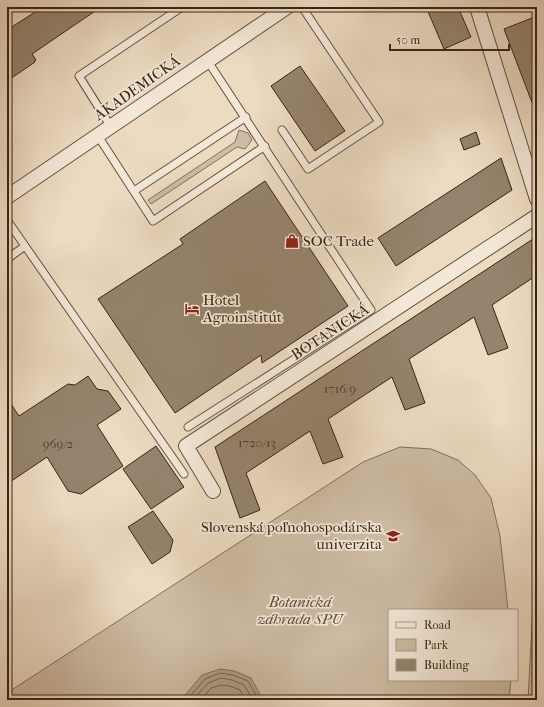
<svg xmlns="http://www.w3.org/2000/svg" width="544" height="707" font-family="'IM FELL French Canon',serif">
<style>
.green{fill:#cdbba3;stroke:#82705b}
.water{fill:#ae9c86;stroke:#7e6c58}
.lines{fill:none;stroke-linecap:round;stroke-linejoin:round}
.shore{stroke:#72604c;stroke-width:1}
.building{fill:#95836d;stroke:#372513}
.lane-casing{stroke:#64523e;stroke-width:9}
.street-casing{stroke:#64523e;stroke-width:16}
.lane{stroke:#f3e7d7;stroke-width:7}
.street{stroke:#f3e7d7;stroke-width:14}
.labels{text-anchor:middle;stroke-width:3.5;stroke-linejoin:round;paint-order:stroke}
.number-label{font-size:13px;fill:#4e3c2a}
.street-label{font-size:15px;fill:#372513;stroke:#f3e7d7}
.poi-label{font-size:15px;fill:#372513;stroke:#f3e7d7;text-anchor:start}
.park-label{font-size:15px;font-style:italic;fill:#5c4a37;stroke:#f3e7d7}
</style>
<rect width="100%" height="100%" fill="#ecdac1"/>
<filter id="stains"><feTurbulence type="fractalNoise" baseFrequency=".005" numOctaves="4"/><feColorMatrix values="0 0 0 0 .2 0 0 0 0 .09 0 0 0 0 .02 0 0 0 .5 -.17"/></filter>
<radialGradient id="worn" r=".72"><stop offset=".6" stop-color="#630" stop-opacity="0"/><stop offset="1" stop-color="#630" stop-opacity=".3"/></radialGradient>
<g class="green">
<path d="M 239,130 L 248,133 L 252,140 L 245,149 L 237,147 L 151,204 L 148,200 L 235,142 Z"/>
<path d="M 400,447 L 431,449 L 458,460 L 475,475 L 491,498 L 500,536 L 508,610 L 389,610 L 389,680 L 511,680 L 509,700 L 7,700 L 7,693 L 363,462 Z"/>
<path d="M 537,567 L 537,700 L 528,700 L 535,568 Z"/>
</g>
<path class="water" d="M 220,669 L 234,671 L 251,678 L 263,700 L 181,700 L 202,675 Z"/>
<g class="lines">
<g class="shore">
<path d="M 187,700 L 205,679 L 220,673 L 233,675 L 248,681 L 259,700"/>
<path d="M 193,700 L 208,683 L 221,678 L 232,680 L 244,685 L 253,700"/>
<path d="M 201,700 L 211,688 L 221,685 L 230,686 L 240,690 L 246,700"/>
</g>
</g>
<g class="building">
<path d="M 43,7 L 101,7 L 32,54 L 36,60 L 34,61 L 35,62 L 7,81 L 7,30 Z"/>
<path d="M 426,7 L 458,7 L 471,37 L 444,49 Z"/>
<path d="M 537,16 L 537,113 L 536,113 L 504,29 Z"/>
<path d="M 300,66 L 345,131 L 315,151 L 271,86 Z"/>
<path d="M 476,132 L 480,144 L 464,150 L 460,139 Z"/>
<path d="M 501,158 L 512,190 L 396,266 L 378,238 Z"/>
<path d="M 265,181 L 348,306 L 262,363 L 261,355 L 175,413 L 98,299 L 183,244 L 180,239 Z"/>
<path d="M 533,239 L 537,250 L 537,275 L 492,305 L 508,348 L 488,355 L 474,317 L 409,359 L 425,403 L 405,410 L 392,377 L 328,419 L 343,457 L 323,464 L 310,431 L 246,473 L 260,510 L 240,518 L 215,447 Z"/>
<path d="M 88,376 L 97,389 L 108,391 L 121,409 L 97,425 L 123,466 L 81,494 L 68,491 L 47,457 L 7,484 L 7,398 L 19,416 L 68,384 L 75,385 Z"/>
<path d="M 156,446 L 184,487 L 151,509 L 123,469 Z"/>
<path d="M 153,511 L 173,540 L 170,552 L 152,564 L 128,527 Z"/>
</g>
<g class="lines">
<defs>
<g id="lane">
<path d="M 111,127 L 79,76 L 182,7"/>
<path d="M 282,130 L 308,169 L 379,122 L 302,7"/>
<path d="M 98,136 L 153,221 L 265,146"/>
<path d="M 134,191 L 246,117"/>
<path d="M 7,220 L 25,246 L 7,259"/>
<path d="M 25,246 L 184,474"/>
<path d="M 188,427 L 371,310 L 207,60"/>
</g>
<g id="street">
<path d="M 477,7 L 537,199"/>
<path d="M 7,197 C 101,134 193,70 287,7"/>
<path d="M 213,491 L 186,446 L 537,216"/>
</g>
</defs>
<use href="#lane" class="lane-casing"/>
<use href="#street" class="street-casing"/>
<use href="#lane" class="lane"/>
<use href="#street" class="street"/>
</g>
<defs>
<symbol id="shop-bare" viewBox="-9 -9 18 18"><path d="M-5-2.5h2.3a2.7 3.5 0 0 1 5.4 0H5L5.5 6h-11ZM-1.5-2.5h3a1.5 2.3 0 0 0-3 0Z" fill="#8f2418" stroke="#f3e7d7" stroke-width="2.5" paint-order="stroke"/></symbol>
<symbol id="hotel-bare" viewBox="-9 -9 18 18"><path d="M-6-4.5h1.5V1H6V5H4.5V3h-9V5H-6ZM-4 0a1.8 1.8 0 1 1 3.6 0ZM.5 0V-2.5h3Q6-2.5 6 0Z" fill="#8f2418" stroke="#f3e7d7" stroke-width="2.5" paint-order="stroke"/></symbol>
<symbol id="university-bare" viewBox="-9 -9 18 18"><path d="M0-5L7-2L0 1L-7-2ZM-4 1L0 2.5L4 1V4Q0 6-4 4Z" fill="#8f2418" stroke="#f3e7d7" stroke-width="2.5" paint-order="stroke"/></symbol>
</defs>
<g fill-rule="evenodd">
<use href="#shop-bare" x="282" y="231" width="20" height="20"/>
<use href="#hotel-bare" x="182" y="299" width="20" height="20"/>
<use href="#university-bare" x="383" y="526" width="20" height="20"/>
</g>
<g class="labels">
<g class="number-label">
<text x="340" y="393">1716/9</text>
<text x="257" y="447">1720/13</text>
<text x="58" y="448">969/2</text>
</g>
<g class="street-label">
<text transform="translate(137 88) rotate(-35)" y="5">AKADEMICKÁ</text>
<text transform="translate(330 332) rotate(-33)" y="5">BOTANICKÁ</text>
</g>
<g class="poi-label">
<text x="303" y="246">SOC Trade</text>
<text x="203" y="305">Hotel<tspan x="203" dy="17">Agroinštitút</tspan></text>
<text x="382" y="532" text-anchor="end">Slovenská poľnohospodárska<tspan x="382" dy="17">univerzita</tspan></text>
</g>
<g class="park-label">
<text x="300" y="607">Botanická<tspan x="300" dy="17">záhrada SPU</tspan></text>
</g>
</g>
<rect width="544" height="707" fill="none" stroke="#ecdac1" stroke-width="24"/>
<rect x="8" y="8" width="528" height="691" fill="none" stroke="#372513" stroke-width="2"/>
<rect x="12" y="12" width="520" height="683" fill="none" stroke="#372513"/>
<rect x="388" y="609" width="130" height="72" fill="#f3e7d7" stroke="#a89989"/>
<rect x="396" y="622" width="20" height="6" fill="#f3e7d7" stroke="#a89989"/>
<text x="424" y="629" font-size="12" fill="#372513">Road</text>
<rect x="396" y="639" width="20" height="12" fill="#cdbba3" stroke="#a89989"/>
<text x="424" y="649" font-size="12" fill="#372513">Park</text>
<rect x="396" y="659" width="20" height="12" fill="#95836d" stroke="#a89989"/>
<text x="424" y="669" font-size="12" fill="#372513">Building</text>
<path d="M390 44v6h119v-6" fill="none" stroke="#372513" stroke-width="2"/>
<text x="396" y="44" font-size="12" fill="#372513" stroke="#f3e7d7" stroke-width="3" paint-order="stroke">50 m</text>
<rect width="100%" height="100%" filter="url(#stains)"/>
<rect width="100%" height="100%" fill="url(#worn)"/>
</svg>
